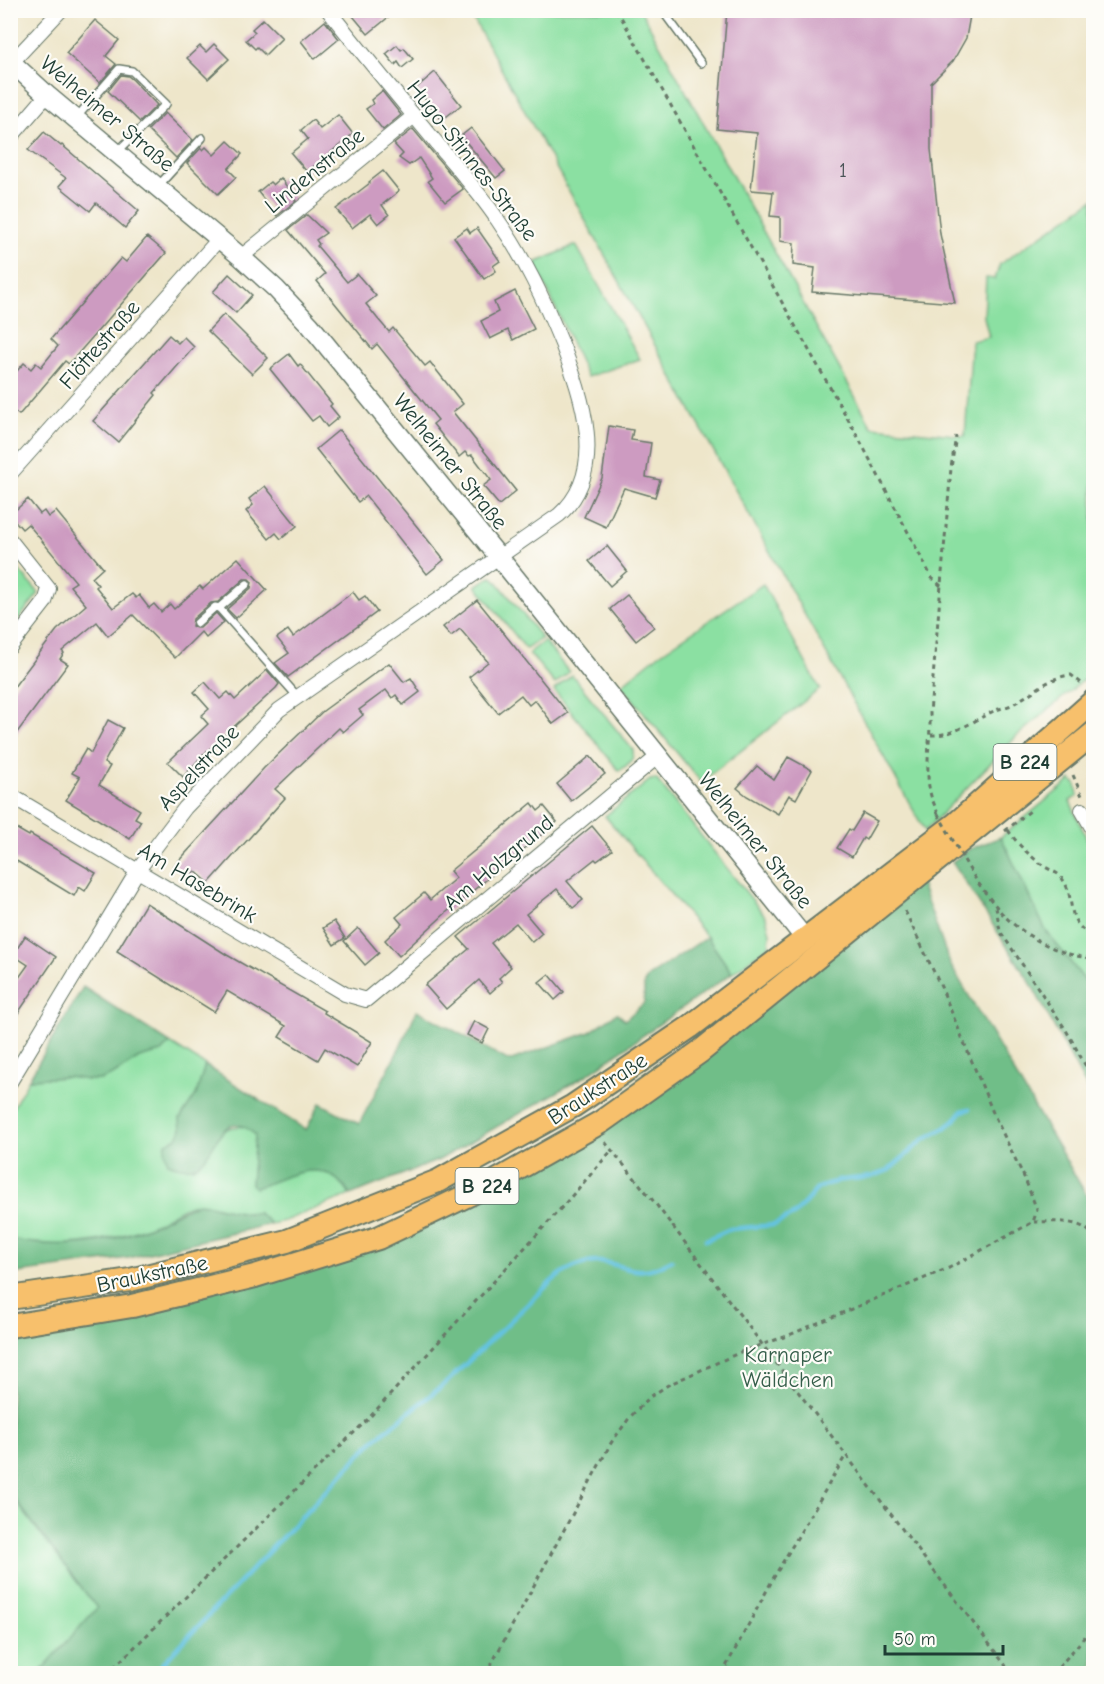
<svg xmlns="http://www.w3.org/2000/svg" width="1104" height="1684" font-family="'Comic Neue',sans-serif">
<style>
.green{fill:#8be0a2;stroke:#558e6b;stroke-width:1.5}
.forest{fill:#70be88;stroke:#487e5e;stroke-width:1.5}
.lines{fill:none;stroke-linecap:round;stroke-linejoin:round}
.stream{stroke:#64c3e2;stroke-width:4.5}
.building{fill:#cd9bc1}
.service-casing{stroke:#677868;stroke-width:10}
.minor-casing{stroke:#677868;stroke-width:16}
.tertiary-casing{stroke:#677868;stroke-width:21}
.primary-casing{stroke:#677868;stroke-width:26}
.path{stroke:#677868;stroke-width:3;stroke-dasharray:4.5 4.5;stroke-linecap:butt}
.service{stroke:#fff;stroke-width:7}
.minor{stroke:#fff;stroke-width:14}
.tertiary{stroke:#fff;stroke-width:18}
.primary{stroke:#f7c06c;stroke-width:22}
.path-bridge{stroke:#677868;stroke-width:3;stroke-dasharray:4.5 4.5;stroke-linecap:butt}
.labels{text-anchor:middle;stroke-width:4.5;stroke-linejoin:round;paint-order:stroke}
.number-label{font-size:20px;fill:#4a5457}
.shield{fill:#fdfcf7;stroke:#62766e;stroke-width:1.5}
.shield-label{font-size:21px;font-weight:bold;fill:#1f3d34}
.street-label{font-size:22px;fill:#1f3d34;stroke:#fdfcf7}
.park-label{font-size:22px;fill:#355e4a;stroke:#fdfcf7}
</style>
<rect width="100%" height="100%" fill="#fdfcf7"/>
<filter id="ink" filterUnits="userSpaceOnUse"><feTurbulence type="fractalNoise" baseFrequency=".0167" numOctaves="2"/><feDisplacementMap in="SourceGraphic" scale="12" xChannelSelector="R" yChannelSelector="G"/><feConvolveMatrix kernelMatrix="1 2 1 2 8 2 1 2 1" color-interpolation-filters="sRGB"/></filter>
<filter id="wash" filterUnits="userSpaceOnUse"><feTurbulence type="fractalNoise" baseFrequency=".008" numOctaves="4" result="noise"/><feDisplacementMap in="SourceGraphic" scale="24" xChannelSelector="R" yChannelSelector="G"/><feGaussianBlur stdDeviation="1.35" result="paint"/><feColorMatrix in="noise" values="0 0 0 0 0 0 0 0 0 0 0 0 0 0 0 0 0 1.4 0 .05"/><feComposite in="paint" operator="in"/></filter>
<g filter="url(#wash)">
<rect width="100%" height="100%" fill="#eee6ca"/>
<g class="green">
<path d="M 469,11 L 641,11 L 872,427 L 965,436 L 972,341 L 989,337 L 984,317 L 986,278 L 995,279 L 1000,264 L 1093,200 L 1093,672 L 1017,736 L 925,831 Z"/>
<path d="M 576,245 L 640,359 L 587,377 L 535,263 Z"/>
<path d="M 10,560 L 39,593 L 11,629 L 10,629 Z"/>
<path d="M 490,577 L 494,578 L 542,638 L 526,649 L 476,586 Z"/>
<path d="M 763,584 L 820,689 L 701,782 L 621,685 L 658,655 Z"/>
<path d="M 544,641 L 569,672 L 555,684 L 529,653 Z"/>
<path d="M 572,675 L 633,750 C 635,761 626,766 619,771 L 554,690 Z"/>
<path d="M 656,779 L 766,917 L 770,933 L 769,946 L 732,973 L 707,937 L 605,816 L 650,780 Z"/>
<path d="M 1071,780 L 1076,784 L 1078,796 L 1070,801 L 1093,853 L 1093,991 L 1046,931 L 1001,837 Z"/>
<path d="M 170,1043 L 205,1065 L 196,1095 L 180,1119 L 181,1129 L 177,1139 L 213,1145 C 222,1129 229,1125 247,1127 L 255,1135 L 251,1183 L 255,1187 C 292,1176 323,1153 350,1195 L 284,1221 L 271,1224 L 258,1213 C 244,1213 232,1211 218,1207 C 212,1206 205,1203 200,1203 C 184,1204 165,1220 150,1226 C 106,1243 56,1250 11,1239 L 11,1111 L 29,1079 L 68,1077 L 88,1080 L 100,1080 L 114,1074 L 139,1058 L 161,1052 Z"/>
<path d="M 10,1494 L 97,1608 L 39,1673 L 11,1673 Z"/>
</g>
<g class="forest">
<path d="M 1001,837 L 1046,931 L 1093,991 L 1093,1099 L 1030,982 L 952,862 L 970,849 Z"/>
<path d="M 918,876 L 950,964 L 1093,1206 L 1093,1673 L 39,1673 L 97,1608 L 11,1494 L 11,1331 L 376,1240 L 597,1126 Z"/>
<path d="M 707,937 L 732,973 L 585,1076 L 439,1160 L 350,1195 C 324,1153 292,1176 255,1188 L 251,1184 L 255,1135 C 219,1099 216,1164 192,1167 C 184,1168 175,1166 168,1163 L 165,1151 L 166,1143 L 177,1138 L 181,1129 L 180,1119 L 196,1095 L 205,1065 L 306,1130 L 320,1103 L 359,1124 L 399,1049 L 417,1010 L 509,1061 L 590,1032 L 617,1013 L 625,1020 L 644,1003 L 644,983 L 648,977 Z"/>
<path d="M 83,987 L 170,1043 L 161,1052 L 139,1058 L 114,1074 L 100,1080 L 88,1080 L 68,1077 L 29,1079 Z"/>
<path d="M 199,1203 L 243,1213 L 258,1213 L 271,1224 L 128,1258 L 11,1274 L 11,1239 C 56,1250 110,1245 153,1225 C 169,1218 183,1209 199,1203 Z"/>
</g>
<g class="lines">
<g class="stream">
<path d="M 706,1240 L 730,1229 L 774,1225 L 795,1214 L 817,1189 L 827,1184 L 842,1180 L 871,1177 L 889,1170 L 923,1140 L 943,1129 L 953,1122 L 962,1111 L 969,1109"/>
<path d="M 153,1674 L 374,1440 L 446,1383 L 552,1281 C 568,1268 587,1259 608,1263 C 621,1266 632,1272 645,1270 C 655,1269 664,1264 672,1260"/>
</g>
</g>
<g id="blocks">
<g class="building">
<path d="M 348,10 L 397,10 L 368,34 Z"/>
<path d="M 727,10 L 971,10 L 966,38 L 953,61 L 931,83 L 931,149 L 940,234 L 955,303 L 812,292 L 815,268 L 793,265 L 794,243 L 780,241 L 780,217 L 770,216 L 773,192 L 751,190 L 757,133 L 717,129 Z"/>
<path d="M 263,19 L 282,38 L 265,55 L 257,47 L 255,49 L 246,40 L 255,32 L 252,29 Z"/>
<path d="M 95,20 L 119,40 L 106,56 L 116,64 L 100,83 L 66,53 Z"/>
<path d="M 325,21 L 339,39 L 315,59 L 301,41 Z"/>
<path d="M 214,44 L 229,59 L 208,79 L 187,58 L 200,46 L 206,52 Z"/>
<path d="M 397,45 L 401,50 L 404,48 L 413,59 L 402,68 L 398,62 L 395,65 L 386,54 Z"/>
<path d="M 435,72 L 461,105 L 442,120 L 416,88 Z"/>
<path d="M 121,75 L 128,76 L 133,80 L 157,105 L 140,122 L 108,91 Z"/>
<path d="M 382,91 L 401,115 L 383,130 L 366,109 L 373,104 L 371,100 Z"/>
<path d="M 165,113 L 193,140 L 176,158 L 148,130 Z"/>
<path d="M 338,115 L 353,134 L 307,172 L 291,153 L 308,139 L 301,130 L 313,120 L 320,129 Z"/>
<path d="M 471,128 L 505,171 L 496,178 L 461,136 Z"/>
<path d="M 413,129 L 463,189 L 445,202 L 428,181 L 432,178 L 419,158 L 409,165 L 399,158 L 403,154 L 394,144 Z"/>
<path d="M 44,132 L 61,146 L 62,145 L 139,211 L 125,228 L 96,203 L 90,211 L 59,186 L 66,178 L 28,150 Z"/>
<path d="M 228,141 L 242,154 L 228,169 L 236,177 L 218,194 L 187,163 L 201,148 L 203,150 L 206,147 L 214,155 Z"/>
<path d="M 383,171 L 399,191 L 382,205 L 389,215 L 378,224 L 370,214 L 352,228 L 336,209 L 370,183 L 369,182 Z"/>
<path d="M 281,178 L 296,201 L 277,216 L 258,192 L 270,182 L 273,185 Z"/>
<path d="M 307,215 L 326,233 L 316,240 L 319,244 L 317,246 L 347,282 L 357,274 L 376,296 L 366,304 L 377,318 L 389,332 L 393,328 L 425,366 L 430,362 L 463,404 L 453,412 L 516,491 L 499,505 L 483,486 L 491,480 L 472,455 L 469,456 L 465,452 L 459,457 L 433,424 L 438,420 L 377,344 L 372,349 L 317,281 L 325,274 L 288,230 Z"/>
<path d="M 467,228 L 470,233 L 477,228 L 500,261 L 493,266 L 496,271 L 484,279 L 454,237 Z"/>
<path d="M 147,237 L 166,253 L 69,364 L 65,361 L 19,415 L 10,408 L 10,379 L 24,363 L 31,369 L 36,363 L 41,367 L 58,346 L 51,339 L 121,258 L 126,262 Z"/>
<path d="M 229,274 L 252,295 L 236,313 L 213,292 Z"/>
<path d="M 515,291 L 534,329 L 513,340 L 508,330 L 490,339 L 481,321 L 498,312 L 494,302 Z"/>
<path d="M 224,314 L 268,358 L 252,374 L 208,331 Z"/>
<path d="M 169,335 L 178,343 L 184,337 L 194,347 L 154,393 L 156,395 L 118,442 L 93,421 Z"/>
<path d="M 289,354 L 298,366 L 300,364 L 332,404 L 330,406 L 339,417 L 327,427 L 319,416 L 312,421 L 270,369 Z"/>
<path d="M 609,426 L 633,430 L 631,440 L 651,443 L 646,477 L 660,480 L 655,497 L 624,488 L 606,527 L 584,517 L 602,478 Z"/>
<path d="M 339,430 L 444,560 L 427,574 L 366,496 L 358,502 L 316,449 Z"/>
<path d="M 265,486 L 297,526 L 281,539 L 276,533 L 269,539 L 246,511 L 253,505 L 249,499 Z"/>
<path d="M 28,499 L 40,514 L 44,511 L 48,517 L 56,511 L 103,568 L 92,578 L 98,585 L 96,587 L 113,608 L 132,594 L 136,598 L 139,595 L 149,608 L 154,604 L 161,612 L 170,604 L 174,609 L 200,586 L 203,589 L 238,558 L 267,590 L 236,618 L 227,609 L 251,588 L 252,582 L 249,579 L 244,579 L 218,602 L 211,603 L 193,619 L 192,626 L 196,628 L 200,628 L 216,613 L 224,622 L 206,638 L 201,632 L 175,658 L 133,615 L 108,636 L 97,622 L 62,651 L 64,653 L 60,659 L 68,664 L 10,742 L 10,692 L 57,630 L 86,605 L 70,586 L 76,582 L 28,524 L 22,529 L 10,515 Z"/>
<path d="M 607,546 L 627,571 L 610,586 L 589,561 Z"/>
<path d="M 353,592 L 359,600 L 365,596 L 377,612 L 288,677 L 275,663 L 289,653 L 277,638 L 288,630 L 293,637 Z"/>
<path d="M 627,595 L 654,627 L 636,641 L 610,609 Z"/>
<path d="M 477,600 L 568,713 L 553,724 L 535,700 L 529,705 L 521,695 L 498,713 L 469,677 L 488,662 L 460,629 L 451,636 L 443,627 Z"/>
<path d="M 389,663 L 404,682 L 411,678 L 420,692 L 403,705 L 396,695 L 392,698 L 386,690 L 359,710 L 363,715 L 343,732 L 339,728 L 275,789 L 285,798 L 209,883 L 195,871 L 188,879 L 174,866 L 264,768 L 323,711 Z"/>
<path d="M 267,670 L 279,684 L 276,688 L 202,756 L 183,777 L 168,762 L 208,724 L 201,716 L 209,709 L 194,692 L 205,682 L 220,699 L 228,692 L 235,700 Z"/>
<path d="M 108,720 L 123,728 L 104,763 L 110,766 L 99,785 L 140,810 L 135,818 L 141,821 L 130,839 L 66,800 L 80,777 L 72,773 L 86,749 L 91,753 Z"/>
<path d="M 590,756 L 605,774 L 571,801 L 557,784 Z"/>
<path d="M 788,757 L 812,770 L 796,799 L 789,795 L 778,814 L 747,796 L 737,788 L 757,766 L 774,780 Z"/>
<path d="M 532,803 L 538,811 L 544,806 L 557,822 L 448,911 L 399,956 L 385,940 L 402,924 L 396,917 L 424,893 L 430,900 L 444,888 L 456,878 L 450,871 Z"/>
<path d="M 863,813 L 877,821 L 866,840 L 863,838 L 852,857 L 837,848 L 849,829 L 852,831 Z"/>
<path d="M 10,825 L 29,836 L 30,834 L 96,873 L 85,891 L 79,887 L 74,896 L 10,857 Z"/>
<path d="M 592,826 L 612,850 L 597,861 L 595,859 L 567,881 L 583,900 L 573,908 L 557,889 L 526,914 L 542,933 L 532,942 L 516,923 L 491,943 L 511,967 L 499,978 L 502,982 L 490,993 L 479,980 L 446,1009 L 425,985 L 469,949 L 458,937 Z"/>
<path d="M 146,903 L 227,955 L 325,1011 L 324,1013 L 372,1042 L 357,1067 L 325,1048 L 318,1060 L 279,1037 L 286,1026 L 227,991 L 214,1012 L 117,951 Z"/>
<path d="M 334,921 L 345,938 L 334,945 L 323,928 Z"/>
<path d="M 358,928 L 379,953 L 365,965 L 344,941 Z"/>
<path d="M 25,936 L 56,957 L 10,1025 L 10,990 L 28,965 L 13,955 Z"/>
<path d="M 549,974 L 564,992 L 555,1000 L 539,982 Z"/>
<path d="M 474,1021 L 489,1029 L 482,1043 L 467,1035 Z"/>
</g>
</g>
</g>
<g filter="url(#ink)">
<use href="#blocks" fill-opacity="0" stroke="#677868" stroke-width="1.5"/>
<g class="lines">
<defs>
<g id="service">
<path d="M 662,10 L 701,63"/>
<path d="M 76,118 L 119,69 L 132,71 L 166,104 L 117,152"/>
<path d="M 159,185 L 202,138"/>
<path d="M 247,584 L 219,608 L 298,697"/>
<path d="M 197,623 L 215,607 L 219,608"/>
</g>
<g id="minor">
<path d="M 12,62 L 61,10"/>
<path d="M 10,138 L 47,95"/>
<path d="M 241,257 L 414,116"/>
<path d="M 10,474 L 219,239"/>
<path d="M 10,540 L 49,589 L 45,602 L 10,647"/>
<path d="M 10,795 L 345,994 L 366,1000 L 657,757"/>
<path d="M 1082,810 L 1094,831"/>
<path d="M 10,1082 L 138,870 L 185,808 L 279,710 L 559,515 C 609,471 582,396 562,344 C 544,300 525,259 497,219 C 479,192 456,167 435,141 C 399,98 363,54 328,10"/>
</g>
<path id="tertiary" d="M 10,61 L 47,95 L 241,257 L 276,289 L 310,325 L 498,556 L 806,940"/>
<g id="primary">
<path d="M 10,1298 L 130,1280 L 287,1241 L 438,1181 L 573,1106 L 690,1027 L 957,823 L 1094,701"/>
<path d="M 10,1326 L 132,1306 L 255,1276 L 378,1238 L 491,1184 L 601,1122 L 701,1051 L 1094,733"/>
</g>
</defs>
<use href="#service" class="service-casing"/>
<use href="#minor" class="minor-casing"/>
<use href="#tertiary" class="tertiary-casing"/>
<use href="#primary" class="primary-casing"/>
<g class="path">
<path d="M 617,10 L 858,437 L 932,578 L 941,586"/>
<path d="M 931,735 C 955,736 974,720 996,710 C 1001,708 1008,707 1013,704 C 1033,693 1049,677 1071,675 L 1084,685"/>
<path d="M 1073,775 L 1082,796"/>
<path d="M 938,814 C 936,808 933,802 931,796 C 924,771 931,740 930,713 L 951,468 L 956,436"/>
<path d="M 1008,830 C 1018,845 1030,856 1045,867 C 1050,870 1057,872 1061,877 C 1078,898 1062,923 1094,936"/>
<path d="M 1005,831 L 1030,811"/>
<path d="M 964,860 C 973,876 984,892 996,906 C 1015,932 1062,958 1094,958"/>
<path d="M 996,907 L 1000,931 L 1066,1030 L 1094,1081"/>
<path d="M 605,1142 L 655,1203 L 1009,1670 L 1007,1674"/>
<path d="M 1034,1222 C 1053,1222 1082,1218 1094,1237"/>
<path d="M 107,1674 L 368,1419 L 563,1206 L 612,1150"/>
<path d="M 486,1674 L 611,1443 L 630,1417 L 650,1397 L 668,1385 L 743,1351 L 787,1336 L 949,1268 L 1033,1222 L 1037,1210 L 1025,1179 L 994,1115 L 942,989 L 905,911"/>
<path d="M 722,1674 L 774,1577 L 846,1455"/>
<path d="M 1053,1674 L 1094,1626"/>
</g>
<use href="#service" class="service"/>
<use href="#minor" class="minor"/>
<use href="#tertiary" class="tertiary"/>
<use href="#primary" class="primary"/>
<path class="path-bridge" d="M 938,814 L 963,858"/>
</g>
</g>
<g class="labels">
<g class="number-label">
<text x="843" y="177">1</text>
</g>
<g class="shield">
<rect x="993.5" y="744" width="63" height="36" rx="4.5"/>
<rect x="455.5" y="1168" width="63" height="36" rx="4.5"/>
</g>
<g class="shield-label">
<text x="1025" y="769">B 224</text>
<text x="487" y="1193">B 224</text>
</g>
<g class="street-label">
<text transform="translate(108 113) rotate(40)" y="8">Welheimer Straße</text>
<text transform="translate(473 160) rotate(52)" y="8">Hugo-Stinnes-Straße</text>
<text transform="translate(314 170) rotate(-39)" y="8">Lindenstraße</text>
<text transform="translate(99 344) rotate(-49)" y="8">Flöttestraße</text>
<text transform="translate(451 461) rotate(51)" y="8">Welheimer Straße</text>
<text transform="translate(198 767) rotate(-47)" y="8">Aspelstraße</text>
<text transform="translate(756 840) rotate(51)" y="8">Welheimer Straße</text>
<text transform="translate(498 862) rotate(-40)" y="8">Am Holzgrund</text>
<text transform="translate(198 882) rotate(31)" y="8">Am Hasebrink</text>
<text transform="translate(597 1088) rotate(-33)" y="8">Braukstraße</text>
<text transform="translate(152 1273) rotate(-12)" y="8">Braukstraße</text>
</g>
<g class="park-label">
<text x="788" y="1362">Karnaper<tspan x="788" dy="25">Wäldchen</tspan></text>
</g>
</g>
<rect width="1104" height="1684" fill="none" stroke="#fdfcf7" stroke-width="36"/>
<path d="M885 1645v9h118v-9" fill="none" stroke="#1f3d34" stroke-width="3"/>
<text x="894" y="1645" font-size="18" fill="#1f3d34" stroke="#fdfcf7" stroke-width="4.5" paint-order="stroke">50 m</text>
</svg>
